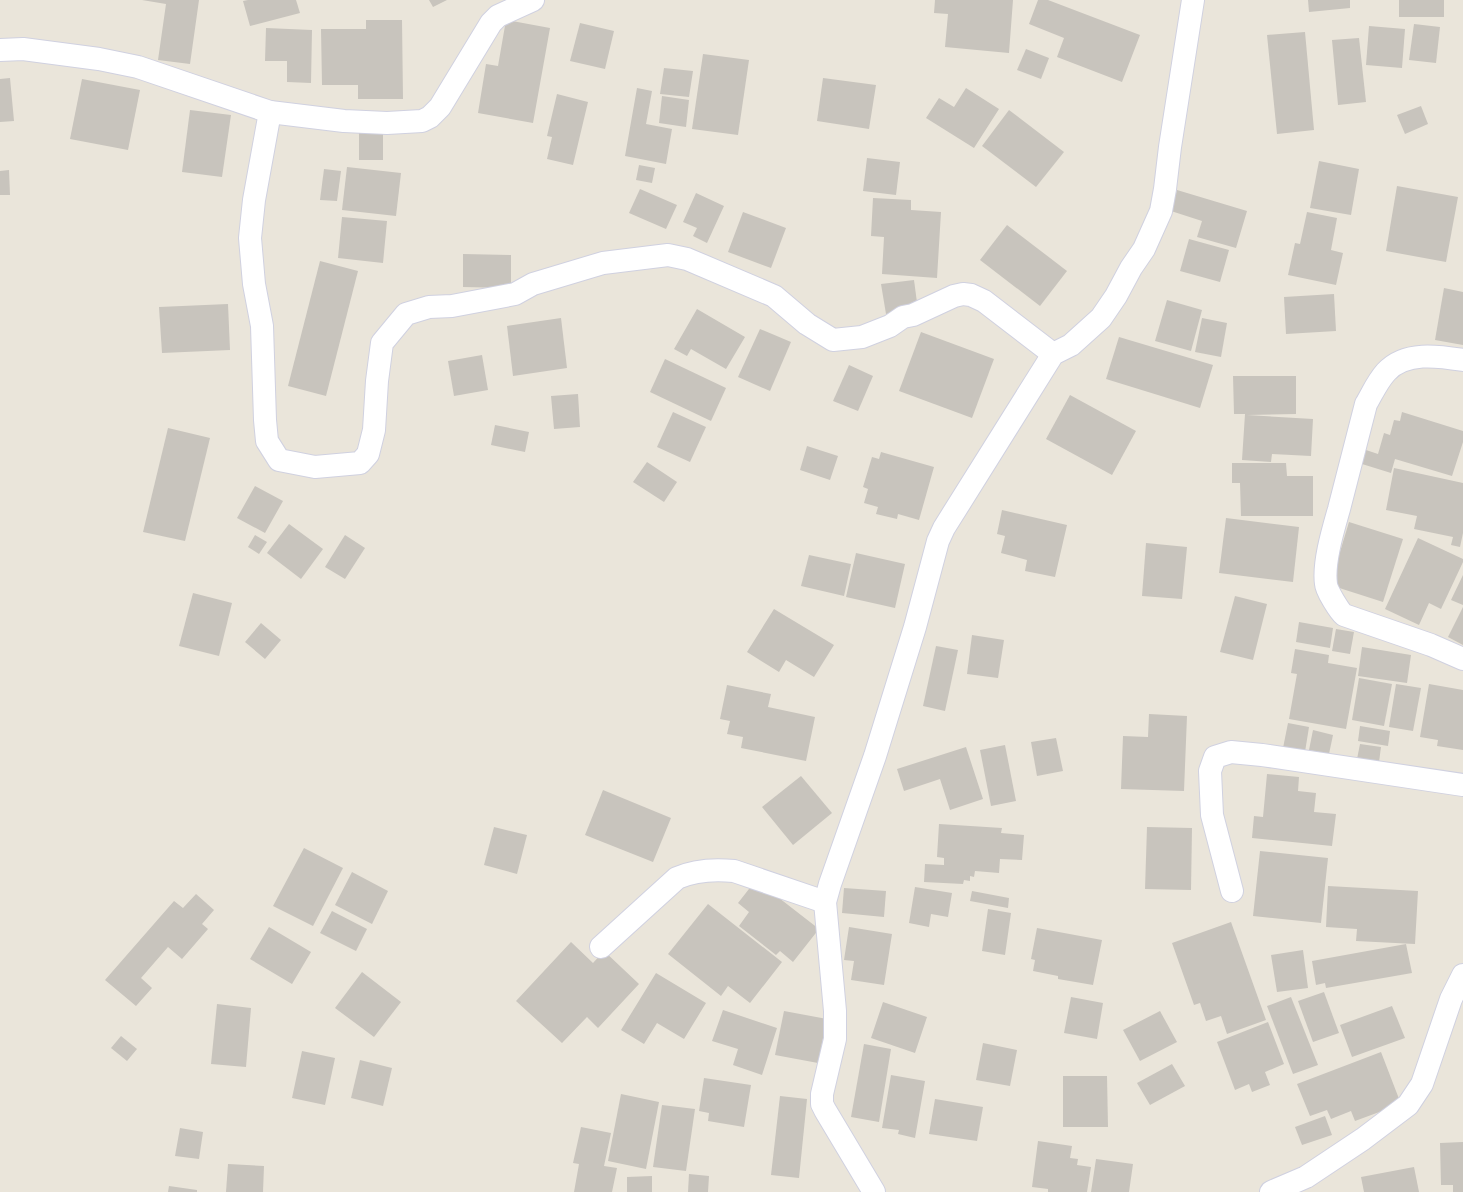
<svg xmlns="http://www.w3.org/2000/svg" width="1463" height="1192" font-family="Jost,sans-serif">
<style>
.building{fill:#c8c4bd}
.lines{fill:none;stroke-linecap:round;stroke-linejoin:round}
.minor-casing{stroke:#d0d1e0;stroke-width:24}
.minor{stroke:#fff;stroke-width:22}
</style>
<rect width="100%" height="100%" fill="#eae5da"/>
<g class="building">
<path d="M 142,0 L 199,0 L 190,64 L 158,60 L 166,4 Z"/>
<path d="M 248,0 L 296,0 L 300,13 L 250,26 L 243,1 Z"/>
<path d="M 429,0 L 447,0 L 433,7 Z"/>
<path d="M 935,0 L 1013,0 L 1009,53 L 945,47 L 948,14 L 934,13 Z"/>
<path d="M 1038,0 L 1048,0 L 1140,35 L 1122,82 L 1057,57 L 1064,38 L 1029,24 Z"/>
<path d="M 1308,0 L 1350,0 L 1350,8 L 1309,12 Z"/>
<rect x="1399" y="0" width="45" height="17"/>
<path d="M 366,20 L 402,20 L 403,99 L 358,99 L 358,85 L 322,85 L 321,29 L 366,29 Z"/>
<path d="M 506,20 L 550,28 L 533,123 L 478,113 L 486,64 L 498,66 Z"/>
<path d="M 580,23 L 614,31 L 605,69 L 570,61 Z"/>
<path d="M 1414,24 L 1440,27 L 1436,63 L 1409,60 Z"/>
<path d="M 1369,26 L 1405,29 L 1402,68 L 1366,65 Z"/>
<path d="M 266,28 L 312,30 L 311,83 L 287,82 L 287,61 L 265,61 Z"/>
<path d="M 1305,32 L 1314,130 L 1277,134 L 1267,35 Z"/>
<path d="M 1359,38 L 1366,102 L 1338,105 L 1332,40 Z"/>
<path d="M 1026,49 L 1049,58 L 1041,79 L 1017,70 Z"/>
<path d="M 703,54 L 749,60 L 738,135 L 692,129 Z"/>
<path d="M 664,68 L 693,71 L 689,97 L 660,94 Z"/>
<path d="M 10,78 L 14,121 L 0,122 L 0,79 Z"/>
<path d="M 823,78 L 876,85 L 869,129 L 817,121 Z"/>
<path d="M 82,79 L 140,90 L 128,150 L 70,139 Z"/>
<path d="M 637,88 L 652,91 L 646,124 L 672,129 L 666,164 L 625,156 Z"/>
<path d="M 966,88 L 999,109 L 974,148 L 926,118 L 939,98 L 954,107 Z"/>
<path d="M 557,94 L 588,102 L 573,165 L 547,159 L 552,137 L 547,136 Z"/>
<path d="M 662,96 L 689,100 L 686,127 L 659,123 Z"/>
<path d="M 1421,106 L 1428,124 L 1405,134 L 1397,115 Z"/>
<path d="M 190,110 L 231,115 L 222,177 L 182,172 Z"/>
<path d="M 1009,110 L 1064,152 L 1036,187 L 982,146 Z"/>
<rect x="359" y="128" width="24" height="32"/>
<path d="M 867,158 L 900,162 L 896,195 L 863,191 Z"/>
<path d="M 1319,161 L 1359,169 L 1351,215 L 1310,208 Z"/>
<path d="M 639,165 L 655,168 L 652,183 L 636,180 Z"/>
<path d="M 347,167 L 401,173 L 396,216 L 342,210 Z"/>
<path d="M 324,169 L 341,171 L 337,201 L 320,200 Z"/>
<path d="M 9,170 L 10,195 L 0,195 L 0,171 Z"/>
<path d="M 1397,186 L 1458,197 L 1446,262 L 1386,251 Z"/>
<path d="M 640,189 L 677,205 L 666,229 L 629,213 Z"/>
<path d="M 1177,190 L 1247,211 L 1236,248 L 1197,237 L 1202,221 L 1171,211 Z"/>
<path d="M 696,193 L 724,206 L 707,243 L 693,236 L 697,228 L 683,222 Z"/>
<path d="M 873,198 L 911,200 L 911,210 L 941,212 L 937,278 L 882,274 L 884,237 L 871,236 Z"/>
<path d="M 743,212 L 786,228 L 771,268 L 728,252 Z"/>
<path d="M 1307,212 L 1337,218 L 1331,250 L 1343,253 L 1336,285 L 1288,275 L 1295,243 L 1300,244 Z"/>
<path d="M 342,217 L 387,221 L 383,263 L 338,258 Z"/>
<path d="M 1007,225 L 1067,271 L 1040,306 L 980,260 Z"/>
<path d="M 1189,239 L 1229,250 L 1220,282 L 1180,271 Z"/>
<path d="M 463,254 L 511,255 L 511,288 L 463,287 Z"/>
<path d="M 320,261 L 358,271 L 326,396 L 288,386 Z"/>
<path d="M 914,280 L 918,310 L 886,314 L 881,284 Z"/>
<path d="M 1444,288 L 1463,292 L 1463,345 L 1435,340 Z"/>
<path d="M 1334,294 L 1336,331 L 1286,334 L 1284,297 Z"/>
<path d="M 1167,300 L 1202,310 L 1191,351 L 1155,341 Z"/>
<path d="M 228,304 L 230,350 L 162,353 L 159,307 Z"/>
<path d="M 697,309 L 745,337 L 726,369 L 691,349 L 687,356 L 674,349 Z"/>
<path d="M 561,318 L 567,368 L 513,376 L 507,326 Z"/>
<path d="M 1202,318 L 1227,323 L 1221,357 L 1195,352 Z"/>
<path d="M 760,329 L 791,342 L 770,391 L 738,377 Z"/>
<path d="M 921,332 L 994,359 L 972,418 L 899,391 Z"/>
<path d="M 1119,337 L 1213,365 L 1200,408 L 1106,379 Z"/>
<path d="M 482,355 L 488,390 L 454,396 L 448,361 Z"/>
<path d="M 665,359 L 726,388 L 711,421 L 650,392 Z"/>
<path d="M 849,365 L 873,376 L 858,411 L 833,401 Z"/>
<path d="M 1233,376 L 1296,376 L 1296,414 L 1247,415 L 1313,419 L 1311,456 L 1272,454 L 1271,462 L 1242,460 L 1245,414 L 1234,414 Z"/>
<path d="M 578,394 L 580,427 L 554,429 L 551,396 Z"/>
<path d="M 1070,395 L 1136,431 L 1112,475 L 1046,439 Z"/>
<path d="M 673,412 L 706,427 L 690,462 L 657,447 Z"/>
<path d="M 1402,412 L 1463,431 L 1463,442 L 1452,476 L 1395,459 L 1391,473 L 1362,464 L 1366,450 L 1378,454 L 1384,433 L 1390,435 L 1394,420 L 1400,421 Z"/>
<path d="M 495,425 L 529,432 L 525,452 L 491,445 Z"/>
<path d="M 168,428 L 210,438 L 185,541 L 143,532 Z"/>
<path d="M 807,446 L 838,456 L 830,480 L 800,470 Z"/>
<path d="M 881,452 L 934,467 L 919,520 L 898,514 L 897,519 L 876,514 L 878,507 L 864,503 L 868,489 L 863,487 L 872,457 L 879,459 Z"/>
<path d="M 647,462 L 677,482 L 664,502 L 633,482 Z"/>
<path d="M 1232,463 L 1286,463 L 1287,476 L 1313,476 L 1313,516 L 1241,516 L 1240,483 L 1232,483 Z"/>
<path d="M 1394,468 L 1463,483 L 1463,533 L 1460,547 L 1451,545 L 1453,537 L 1414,529 L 1417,516 L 1386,510 Z"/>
<path d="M 255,486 L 283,501 L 265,533 L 237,518 Z"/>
<path d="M 1002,510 L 1067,525 L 1055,577 L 1025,571 L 1027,560 L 1001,553 L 1005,536 L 997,534 Z"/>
<path d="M 1226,518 L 1299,527 L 1293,582 L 1219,573 Z"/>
<path d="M 1349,522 L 1403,539 L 1383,602 L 1330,585 Z"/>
<path d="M 289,524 L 323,549 L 301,579 L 267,553 Z"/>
<path d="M 255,535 L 267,542 L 259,554 L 248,547 Z"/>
<path d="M 345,535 L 365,548 L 345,579 L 325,567 Z"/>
<path d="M 1418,538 L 1463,559 L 1463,562 L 1441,609 L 1429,603 L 1419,625 L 1385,609 Z"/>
<path d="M 1146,543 L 1187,547 L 1182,599 L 1142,596 Z"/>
<path d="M 856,553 L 905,564 L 895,608 L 846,597 Z"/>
<path d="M 809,555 L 851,564 L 844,596 L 801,586 Z"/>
<path d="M 1463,575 L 1463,605 L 1451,600 Z"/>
<path d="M 193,593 L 232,603 L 219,656 L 179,646 Z"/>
<path d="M 1235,596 L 1267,604 L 1253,660 L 1220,652 Z"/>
<path d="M 1463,607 L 1463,645 L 1448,637 Z"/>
<path d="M 774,609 L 834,645 L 814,677 L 786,660 L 779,672 L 747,652 Z"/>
<path d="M 1299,622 L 1333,628 L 1330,648 L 1296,642 Z"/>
<path d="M 261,623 L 281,640 L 265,659 L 245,642 Z"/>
<path d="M 1336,629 L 1354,632 L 1350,654 L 1332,651 Z"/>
<path d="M 972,635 L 1004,640 L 998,678 L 967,674 Z"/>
<path d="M 936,646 L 958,650 L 945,711 L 923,706 Z"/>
<path d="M 1362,647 L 1411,655 L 1407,683 L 1358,676 Z"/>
<path d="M 1295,649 L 1329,655 L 1328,663 L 1357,668 L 1346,729 L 1289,719 L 1297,674 L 1291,673 Z"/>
<path d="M 1359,678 L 1392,684 L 1384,726 L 1352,720 Z"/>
<path d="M 1396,684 L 1421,688 L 1413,731 L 1389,727 Z"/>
<path d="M 1429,684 L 1463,690 L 1463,750 L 1437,746 L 1438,740 L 1420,737 Z"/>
<path d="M 727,685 L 771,694 L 768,707 L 815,717 L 806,761 L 741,748 L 743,737 L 727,734 L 730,721 L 720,719 Z"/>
<path d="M 1149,714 L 1187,716 L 1184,791 L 1121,789 L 1123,736 L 1148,737 Z"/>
<path d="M 1288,723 L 1309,727 L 1305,752 L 1283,748 Z"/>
<path d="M 1360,726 L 1390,731 L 1388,746 L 1358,741 Z"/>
<path d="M 1313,730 L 1333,735 L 1329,754 L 1309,750 Z"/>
<path d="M 1056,738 L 1063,771 L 1037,776 L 1031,742 Z"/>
<path d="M 1360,744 L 1381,747 L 1379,762 L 1357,759 Z"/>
<path d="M 1005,745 L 1016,801 L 991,806 L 980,750 Z"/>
<path d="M 966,747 L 983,799 L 950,810 L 940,779 L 904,791 L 897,769 Z"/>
<path d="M 1267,774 L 1299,777 L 1298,791 L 1316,793 L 1314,812 L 1336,814 L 1332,846 L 1252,838 L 1254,816 L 1263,817 Z"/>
<path d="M 801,776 L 832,813 L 793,845 L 762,807 Z"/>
<path d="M 603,790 L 671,818 L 653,862 L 585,835 Z"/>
<path d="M 939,824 L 1002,828 L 1001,833 L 1024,835 L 1022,860 L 1000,859 L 999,873 L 975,871 L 974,877 L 970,876 L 970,881 L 964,880 L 963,884 L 924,882 L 925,864 L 944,865 L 944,858 L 937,857 Z"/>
<path d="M 494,827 L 527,835 L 517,874 L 484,865 Z"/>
<path d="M 1147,827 L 1192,828 L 1191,890 L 1145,889 Z"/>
<path d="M 304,848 L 343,868 L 313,926 L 273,906 Z"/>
<path d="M 1260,851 L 1328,858 L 1321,923 L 1253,916 Z"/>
<path d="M 352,872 L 388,891 L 372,924 L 335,905 Z"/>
<path d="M 756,880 L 819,929 L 793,962 L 780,951 L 776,955 L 739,926 L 749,912 L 738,903 Z"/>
<path d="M 1328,886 L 1418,891 L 1415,944 L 1356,941 L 1357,929 L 1326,927 Z"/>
<path d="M 915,887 L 952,893 L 948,917 L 931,914 L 929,927 L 909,923 Z"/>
<path d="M 844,888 L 886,891 L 884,917 L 842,913 Z"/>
<path d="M 972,891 L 1009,898 L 1008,908 L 970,901 Z"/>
<path d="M 196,894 L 214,910 L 202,924 L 208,929 L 182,959 L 168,947 L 141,978 L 152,988 L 136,1006 L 105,980 L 174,901 L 183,908 Z"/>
<path d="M 708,904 L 782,962 L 750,1003 L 728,986 L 721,996 L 668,954 Z"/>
<path d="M 988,909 L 1011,913 L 1005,955 L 982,951 Z"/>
<path d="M 332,911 L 367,929 L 356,951 L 320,933 Z"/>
<path d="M 1231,922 L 1266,1020 L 1227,1034 L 1221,1016 L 1206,1021 L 1200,1003 L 1194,1005 L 1172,943 Z"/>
<path d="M 269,927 L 311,952 L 292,984 L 250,959 Z"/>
<path d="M 849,927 L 892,934 L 884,985 L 851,980 L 854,961 L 844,960 Z"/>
<path d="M 1037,928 L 1102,940 L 1093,985 L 1058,979 L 1058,976 L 1033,971 L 1035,960 L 1031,959 Z"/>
<path d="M 571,942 L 593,963 L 604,951 L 639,984 L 598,1028 L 587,1017 L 562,1043 L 516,1001 Z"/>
<path d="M 1406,944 L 1412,973 L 1326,988 L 1325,983 L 1316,985 L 1312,961 Z"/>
<path d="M 1303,950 L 1308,988 L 1277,992 L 1271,955 Z"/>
<path d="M 362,972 L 401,1002 L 374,1037 L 335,1008 Z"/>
<path d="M 656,973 L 706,1003 L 684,1039 L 657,1023 L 644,1044 L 621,1030 Z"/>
<path d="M 1324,992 L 1339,1033 L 1313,1042 L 1298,1001 Z"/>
<path d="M 1071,997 L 1103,1003 L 1097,1039 L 1064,1033 Z"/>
<path d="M 1291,997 L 1318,1065 L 1293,1074 L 1267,1006 Z"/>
<path d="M 883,1002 L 927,1017 L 915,1053 L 871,1038 Z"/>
<path d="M 217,1004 L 251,1008 L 246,1067 L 211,1064 Z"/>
<path d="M 1392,1006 L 1405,1038 L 1352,1057 L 1340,1025 Z"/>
<path d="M 723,1010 L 777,1028 L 762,1075 L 733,1065 L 738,1049 L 712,1041 Z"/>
<path d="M 784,1011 L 827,1019 L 818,1063 L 775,1055 Z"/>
<path d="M 1160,1011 L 1177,1042 L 1140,1061 L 1123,1030 Z"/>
<path d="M 1268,1022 L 1284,1064 L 1265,1072 L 1270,1085 L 1252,1092 L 1249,1084 L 1235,1090 L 1217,1042 Z"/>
<path d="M 121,1036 L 137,1049 L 127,1061 L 111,1048 Z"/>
<path d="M 983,1043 L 1017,1050 L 1010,1086 L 976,1080 Z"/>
<path d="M 864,1044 L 891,1049 L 879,1122 L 851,1117 Z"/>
<path d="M 302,1051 L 335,1058 L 325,1105 L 292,1098 Z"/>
<path d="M 1381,1052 L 1401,1104 L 1355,1121 L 1351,1111 L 1331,1119 L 1327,1110 L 1310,1116 L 1297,1084 Z"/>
<path d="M 360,1060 L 392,1068 L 383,1106 L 351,1098 Z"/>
<path d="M 1172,1064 L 1185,1086 L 1150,1105 L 1137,1083 Z"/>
<path d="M 891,1075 L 925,1081 L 915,1138 L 898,1134 L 899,1130 L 882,1128 Z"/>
<path d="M 1063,1076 L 1107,1076 L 1108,1127 L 1063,1127 Z"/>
<path d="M 704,1078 L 751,1085 L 744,1127 L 708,1121 L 709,1113 L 699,1111 Z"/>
<path d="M 621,1094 L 659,1102 L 646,1169 L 608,1161 Z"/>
<path d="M 780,1096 L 807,1099 L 799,1178 L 771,1175 Z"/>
<path d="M 935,1099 L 983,1107 L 977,1141 L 929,1134 Z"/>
<path d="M 662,1105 L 695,1109 L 686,1171 L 653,1167 Z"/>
<path d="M 1325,1116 L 1332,1135 L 1302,1145 L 1295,1127 Z"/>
<path d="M 581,1127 L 611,1133 L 604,1166 L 617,1168 L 612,1192 L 574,1192 L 579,1164 L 573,1163 Z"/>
<path d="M 180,1128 L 203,1132 L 199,1159 L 175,1156 Z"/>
<path d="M 1038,1141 L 1072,1146 L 1070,1158 L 1078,1159 L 1077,1165 L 1091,1167 L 1087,1192 L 1048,1192 L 1048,1189 L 1032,1187 Z"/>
<path d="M 1463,1142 L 1463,1192 L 1453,1192 L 1453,1185 L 1441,1185 L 1440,1143 Z"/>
<path d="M 1096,1159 L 1133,1164 L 1129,1192 L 1091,1192 Z"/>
<path d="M 228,1164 L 264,1166 L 263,1192 L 226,1192 Z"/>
<path d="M 1414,1167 L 1419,1192 L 1364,1192 L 1361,1177 Z"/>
<path d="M 689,1174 L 709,1176 L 708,1192 L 688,1192 Z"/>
<path d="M 652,1176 L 652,1192 L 627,1192 L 627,1177 Z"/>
<path d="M 169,1186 L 197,1190 L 197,1192 L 168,1192 Z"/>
</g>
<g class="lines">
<defs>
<g id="minor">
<path d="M 0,50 L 23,49 L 99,59 L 138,67 L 270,112 L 344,121 L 387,123 L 422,121 L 430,117 L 440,107 L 491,23 L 498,16 L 533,0"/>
<path d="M 270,112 L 254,200 L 250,238 L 254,284 L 262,326 L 265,420 L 267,441 L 279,460 L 315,467 L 360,463 L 368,454 L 374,430 L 377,381 L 382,343 L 406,314 L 429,307 L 452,306 L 515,294 L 533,284 L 603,263 L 668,255 L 687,259 L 774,296 L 807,324 L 833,340 L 862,337 L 890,326 L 903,317 L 913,315 L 954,296 L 963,294 L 971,295 L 984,301 L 1053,354"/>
<path d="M 1463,360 C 1438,356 1405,351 1386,372 C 1377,382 1372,394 1366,404 C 1357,439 1348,474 1339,509 C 1333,530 1323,563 1326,584 C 1326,590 1340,612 1344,615 L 1431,645 L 1463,659"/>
<path d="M 1232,891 L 1212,815 L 1210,771 L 1215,757 L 1231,752 L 1262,755 L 1463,785"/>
<path d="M 601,947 L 677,878 C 695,870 714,869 734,871 L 825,902"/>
<path d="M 874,1192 L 825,1110 L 822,1104 L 822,1094 L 835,1039 L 835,1011 L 825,902 L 830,884 L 875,756 L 915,627 L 938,541 L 944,528 L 1053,354 L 1071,345 L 1101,318 L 1116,296 L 1131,268 L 1144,249 L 1161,211 L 1165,189 L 1170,147 L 1193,0"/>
<path d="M 1271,1192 L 1306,1177 L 1363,1139 L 1408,1105 L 1422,1084 L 1451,999 L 1463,975"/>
</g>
</defs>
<use href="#minor" class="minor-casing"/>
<use href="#minor" class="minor"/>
</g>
</svg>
